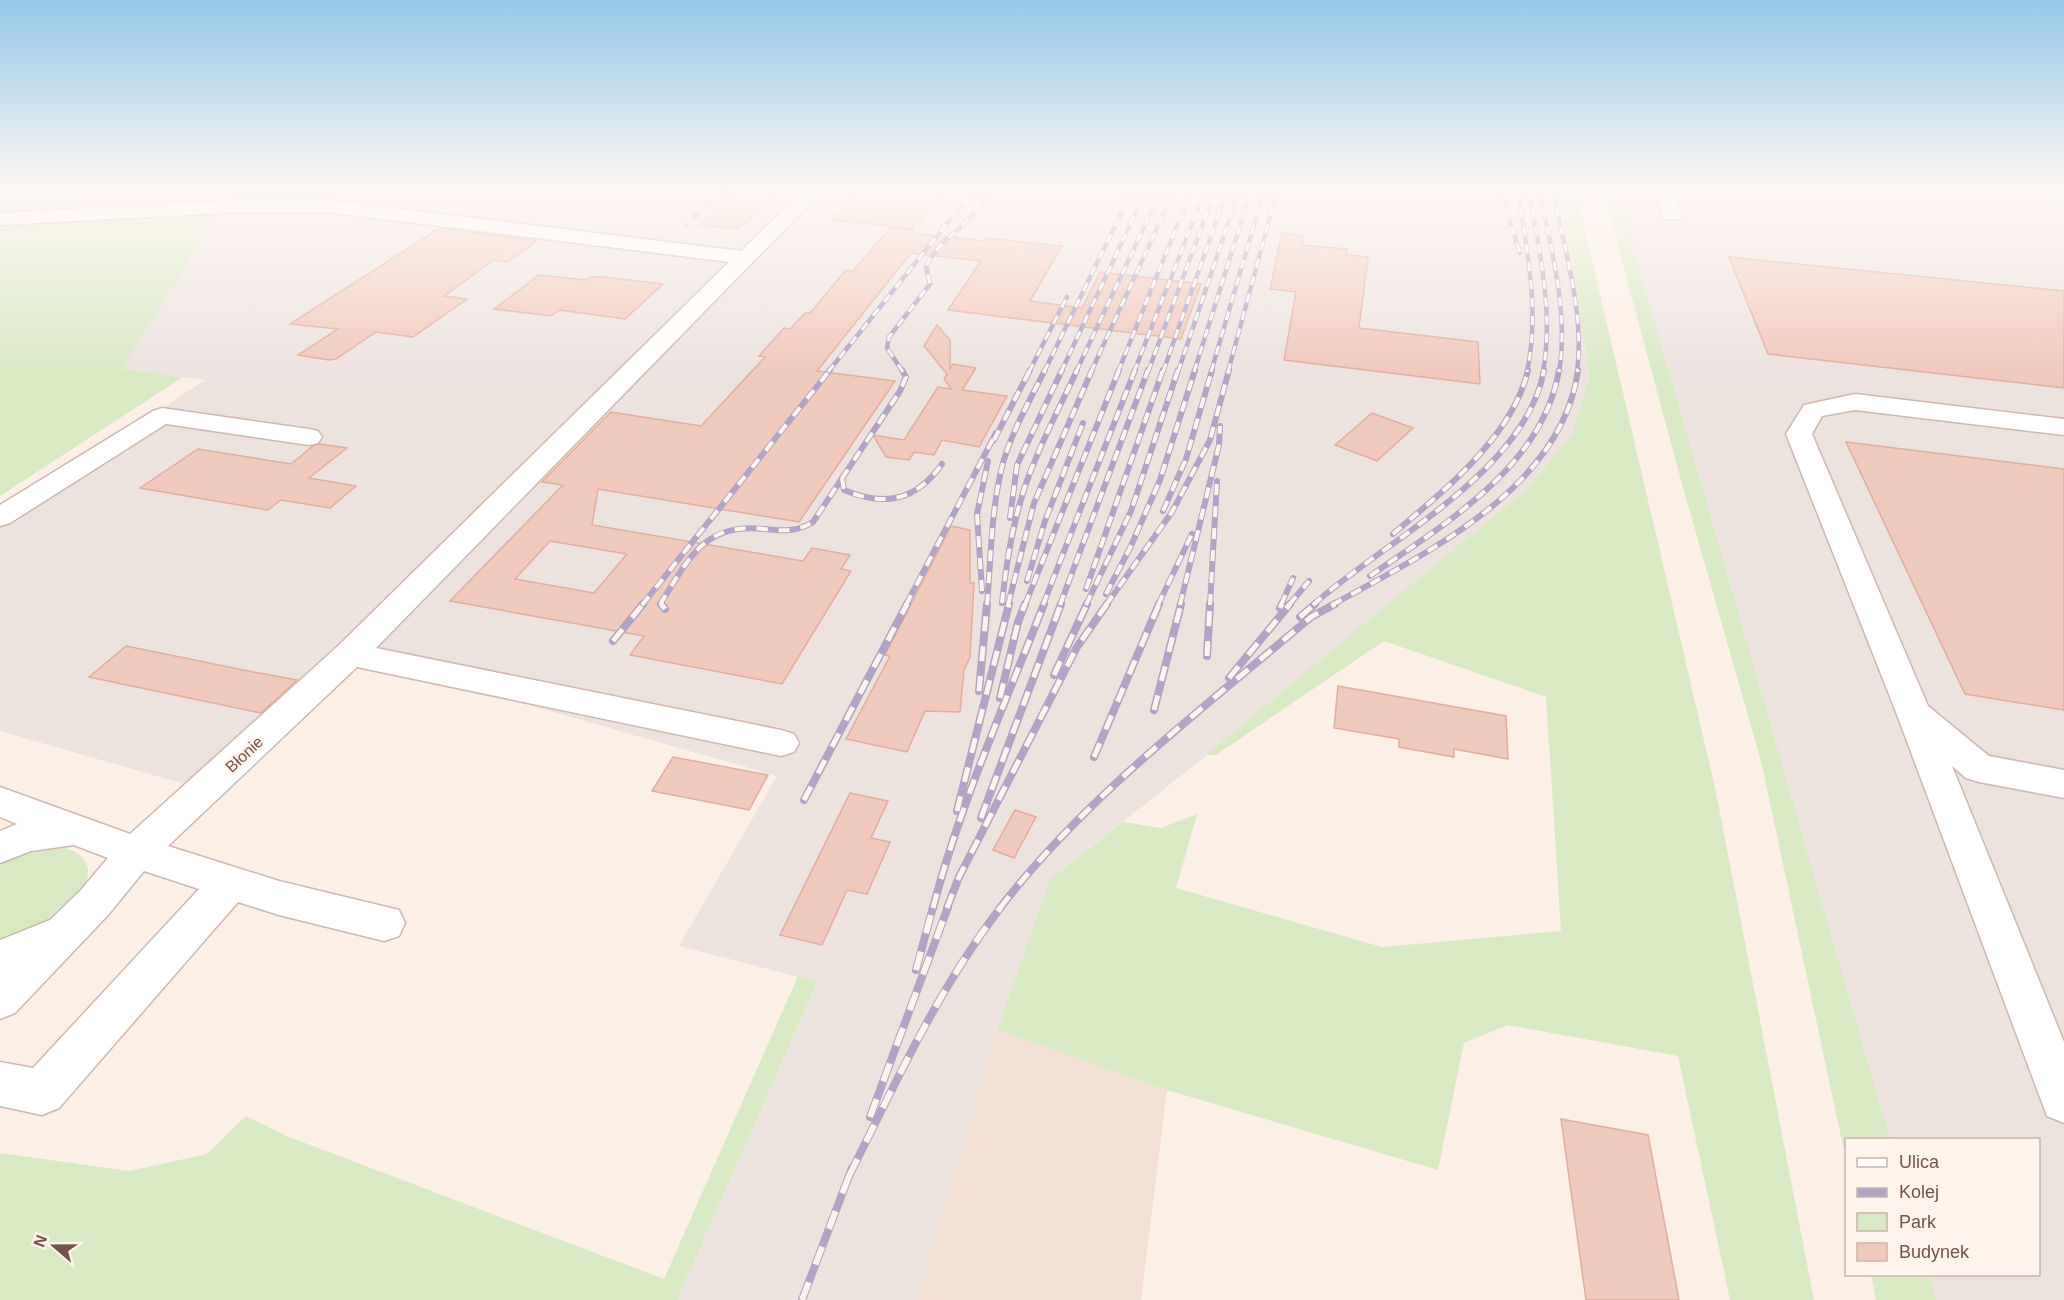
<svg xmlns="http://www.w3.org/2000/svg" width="2064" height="1300" font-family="Arial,sans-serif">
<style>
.residential{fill:#f3e0d4}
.industrial{fill:#ece3df}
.green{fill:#d9e9c4}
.building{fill:#f1cabe;stroke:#e3ae9e;stroke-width:1.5;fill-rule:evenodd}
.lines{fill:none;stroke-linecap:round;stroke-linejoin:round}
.minor-casing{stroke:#cfb8af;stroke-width:3}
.minor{fill:#fff;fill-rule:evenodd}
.rail-far3-casing{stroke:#b1a4c5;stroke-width:4.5}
.rail-far2-casing{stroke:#b1a4c5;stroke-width:6}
.rail-far1-casing{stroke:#b1a4c5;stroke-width:8}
.rail-casing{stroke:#b1a4c5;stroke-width:8}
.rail-far3{stroke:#fff4ec;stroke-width:3;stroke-dasharray:9;stroke-linecap:butt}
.rail-far2{stroke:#fff4ec;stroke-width:4;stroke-dasharray:11;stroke-linecap:butt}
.rail-far1{stroke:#fff4ec;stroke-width:5;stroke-dasharray:15;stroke-linecap:butt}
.rail{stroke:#fff4ec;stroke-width:6;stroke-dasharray:19;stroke-linecap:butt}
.labels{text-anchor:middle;stroke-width:4.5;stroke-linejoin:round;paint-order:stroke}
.street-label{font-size:16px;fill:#74534b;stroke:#fff4ec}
</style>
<rect width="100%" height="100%" fill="#fcf0e6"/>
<path class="residential" d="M 997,1030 L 1167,1090 L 1141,1300 L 916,1300 Z"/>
<g class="industrial">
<path d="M 85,191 L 1560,191 L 1590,376 L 1572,434 L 1526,490 L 1262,712 L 1050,879 L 997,1030 L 916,1300 L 677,1300 L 818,982 L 679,946 L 777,776 L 350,654 L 205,790 L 0,731 L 0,515 L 205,380 L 121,370 L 227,199 L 73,207 L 68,198 Z"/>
<path d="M 1617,191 L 2064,191 L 2064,1300 L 1936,1300 L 1929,1275 L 2038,1274 L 2038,1140 L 1890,1139 Z"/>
</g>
<g class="green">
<path d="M 0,191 L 85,191 L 68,198 L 73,207 L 0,215 Z"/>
<path d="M 1560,191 L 1576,191 L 1716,792 L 1814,1300 L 1730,1300 L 1678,1056 L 1508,1025 L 1464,1043 L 1438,1170 L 1167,1090 L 997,1030 L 1050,879 L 1123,822 L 1161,828 L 1197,814 L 1176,888 L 1382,947 L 1561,931 L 1546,697 L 1384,641 L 1216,755 L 1206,755 L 1526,490 L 1572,434 L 1590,376 Z"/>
<path d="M 1603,191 L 1617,191 L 1890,1139 L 1846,1140 L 1846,1160 L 1761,761 L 1682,484 Z"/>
<path d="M 219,212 L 122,369 L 183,377 L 0,496 L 0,223 Z"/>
<path d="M 58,846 C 108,857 87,893 59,916 C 43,930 19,937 0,947 L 0,861 L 15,854 Z"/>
<path d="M 798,976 L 818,981 L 677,1300 L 0,1300 L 0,1153 L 129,1171 L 207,1154 L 246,1116 L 289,1137 L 664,1279 Z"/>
<path d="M 1871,1275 L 1929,1275 L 1936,1300 L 1876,1300 Z"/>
</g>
<g class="building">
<path d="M 739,191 L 780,191 L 738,229 L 699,225 Z"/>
<path d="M 861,191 L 943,191 L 912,229 L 833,220 Z"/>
<path d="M 440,228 L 537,241 L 507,262 L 494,260 L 444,296 L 467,299 L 413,337 L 376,332 L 336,359 L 329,360 L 298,355 L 338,329 L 290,324 Z"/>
<path d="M 890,228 L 913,230 L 911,233 L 984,241 L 986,238 L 1062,246 L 1030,301 L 1082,308 L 1100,272 L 1201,284 L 1181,339 L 948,310 L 981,261 L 911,253 L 817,371 L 895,381 L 799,522 L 598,489 L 592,525 L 803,561 L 812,548 L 850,555 L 841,569 L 851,571 L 782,684 L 630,655 L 644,636 L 450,601 L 563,485 L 542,482 L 611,412 L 701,426 L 765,357 L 759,356 L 784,328 L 790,329 L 805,313 L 810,313 L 846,270 L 853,271 ZM 550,541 L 627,554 L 594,593 L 515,579 Z"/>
<path d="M 1282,233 L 1304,236 L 1302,245 L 1347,249 L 1346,255 L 1368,257 L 1359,328 L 1478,342 L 1480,384 L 1284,360 L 1296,292 L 1270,289 Z"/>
<path d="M 1729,257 L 2064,291 L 2064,388 L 1768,354 Z"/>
<path d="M 539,275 L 586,280 L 590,277 L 603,277 L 663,284 L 625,319 L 559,310 L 551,316 L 494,309 Z"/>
<path d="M 937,325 L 950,340 L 950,369 L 953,364 L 976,368 L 962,390 L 1007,396 L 979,447 L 942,440 L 934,455 L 914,452 L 909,460 L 886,457 L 873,435 L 904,440 L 938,387 L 951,389 L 944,379 L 947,374 L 924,346 Z"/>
<path d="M 1372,413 L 1413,428 L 1377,461 L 1335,445 Z"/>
<path d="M 1846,442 L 2064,469 L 2064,710 L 1965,694 Z"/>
<path d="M 320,444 L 347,448 L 309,478 L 356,486 L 330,508 L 281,500 L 268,510 L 140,488 L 198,449 L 291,464 L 313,446 Z"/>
<path d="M 951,526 L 970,530 L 970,583 L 974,583 L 970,657 L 964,670 L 960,712 L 925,711 L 907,752 L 846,739 L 890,656 L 885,655 Z"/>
<path d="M 126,646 L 259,673 L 297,680 L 261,713 L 89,677 Z"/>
<path d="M 1338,686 L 1506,716 L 1508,759 L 1454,749 L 1454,757 L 1399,747 L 1399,739 L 1334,728 Z"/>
<path d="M 673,757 L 768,775 L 749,810 L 652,791 Z"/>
<path d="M 850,793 L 888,801 L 871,838 L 890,842 L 867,894 L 847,890 L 822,945 L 780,935 Z"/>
<path d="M 1015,810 L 1036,817 L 1014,858 L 993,850 Z"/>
<path d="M 1561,1119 L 1648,1135 L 1679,1300 L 1586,1300 Z"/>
</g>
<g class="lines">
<defs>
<g id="minor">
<path d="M 802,191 L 822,191 L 376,648 L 781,730 L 794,734 L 799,743 L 794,752 L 781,756 L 357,667 L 168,846 L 279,881 L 399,910 L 405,923 L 399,936 L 384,941 L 279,915 L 238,902 L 59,1108 L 42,1115 L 0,1106 L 0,1062 L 33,1068 L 199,889 L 144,871 L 108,915 L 15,1013 L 0,1019 L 0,940 L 50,920 L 80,891 L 108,858 L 74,845 L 31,851 L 0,863 L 0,831 L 17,824 L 0,817 L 0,787 L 130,834 L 338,646 L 729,262 L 326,212 L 244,212 L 0,225 L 0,213 L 244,200 L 326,200 L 741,251 Z"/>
<path d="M 1654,191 L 1672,191 L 1682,215 L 1679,219 L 1665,219 Z"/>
<path d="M 2025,191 L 2064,191 L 2064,202 L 2029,197 Z"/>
<path d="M 1855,394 L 2064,419 L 2064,435 L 1855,410 L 1822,416 L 1812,434 L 1928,706 L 1989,756 L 2064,770 L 2064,798 L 1979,782 L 1966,778 L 1952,766 L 2064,1042 L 2064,1123 L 2047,1116 L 2041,1100 L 1896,712 L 1786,434 L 1804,405 Z"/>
<path d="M 162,408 L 309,429 L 318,431 L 322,437 L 318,443 L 309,445 L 166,424 L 10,523 L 0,526 L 0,505 L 153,411 Z"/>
</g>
</defs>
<use href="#minor" class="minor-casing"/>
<use href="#minor" class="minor"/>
<defs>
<g id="rail-far3">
<path d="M 1505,191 L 1507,212 L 1520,253"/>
<path d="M 1518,191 C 1527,252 1540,311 1527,372"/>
<path d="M 1529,191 C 1539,251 1554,311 1543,372"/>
<path d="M 1540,191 C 1551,251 1569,311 1559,372"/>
<path d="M 1553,191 C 1564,249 1585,313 1577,372"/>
<path d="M 686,224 L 724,191"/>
<path d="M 828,372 L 973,191"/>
<path d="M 903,372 L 887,348 L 889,337 L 930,284 L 926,266 C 939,243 949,238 967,221 C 976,213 983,201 990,191"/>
<path d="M 1029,372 L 1067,297"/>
<path d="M 1044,372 L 1132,191"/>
<path d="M 1061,372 L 1146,191"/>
<path d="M 1076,372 L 1161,191"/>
<path d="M 1091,372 L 1174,191"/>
<path d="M 1118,372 L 1191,191"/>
<path d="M 1134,372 L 1205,191"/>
<path d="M 1148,372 L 1215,191"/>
<path d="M 1163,372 L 1227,191"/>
<path d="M 1178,372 L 1239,191"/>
<path d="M 1194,372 L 1251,191"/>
<path d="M 1211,372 L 1264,191"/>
<path d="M 1228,372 L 1277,191"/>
</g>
<g id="rail-far2">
<path d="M 994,440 L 1030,370"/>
<path d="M 842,478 L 844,490 C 885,507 916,501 942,464"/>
<path d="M 1163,511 L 1186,459 L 1212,370"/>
<path d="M 1010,518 L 1017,465 L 1062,370"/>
<path d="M 1393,534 C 1442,492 1513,437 1528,370"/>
<path d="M 1370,576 C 1444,524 1543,467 1559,370"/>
<path d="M 1027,581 L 1045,521 L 1083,423"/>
<path d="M 1086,589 L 1163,370"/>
<path d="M 982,591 L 977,514 L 988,461"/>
<path d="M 1106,594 L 1130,548 L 1160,480 L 1195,370"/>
<path d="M 1002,603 C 1007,556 1015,507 1034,463 C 1046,432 1063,401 1077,370"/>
<path d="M 642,605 L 830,370"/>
<path d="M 662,605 L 661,603 C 689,558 705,522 764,529 C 783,531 797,532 813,522 L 900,391 L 906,377 L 902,370"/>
<path d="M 906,605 L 996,433"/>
<path d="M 987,605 C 991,559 991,508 1003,463 C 1012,431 1030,400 1045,370"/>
<path d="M 1008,605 L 1034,503 L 1092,370"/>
<path d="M 1025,605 L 1119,370"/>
<path d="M 1043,605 L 1135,370"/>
<path d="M 1060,605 L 1148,370"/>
<path d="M 1086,605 L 1131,511 L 1178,370"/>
<path d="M 1106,605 L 1172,512 L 1210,440 L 1229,370"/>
<path d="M 1158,605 L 1192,534"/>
<path d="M 1180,605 L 1219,445 L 1220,426"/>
<path d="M 1210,605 L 1217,481"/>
<path d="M 1281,605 L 1293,578"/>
<path d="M 1289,605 L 1309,581"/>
<path d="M 1313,605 C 1384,541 1526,472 1544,370"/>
<path d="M 1332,605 C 1426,553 1562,489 1578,370"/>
</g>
<g id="rail-far1">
<path d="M 661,604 L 665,609"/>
<path d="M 1280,608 L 1282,604"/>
<path d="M 1300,617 L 1315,604"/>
<path d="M 613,641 L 643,604"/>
<path d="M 1207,656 L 1210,604"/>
<path d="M 1054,675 L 1087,604"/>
<path d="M 1229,678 L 1290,604"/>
<path d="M 979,691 L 987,604"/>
<path d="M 1000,698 L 1018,622 L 1025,604"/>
<path d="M 1154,710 L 1181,604"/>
<path d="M 1094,757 L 1159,604"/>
<path d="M 804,800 L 907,604"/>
<path d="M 957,811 L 1009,604"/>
<path d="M 981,818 L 1061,604"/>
<path d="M 933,908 C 960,804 1005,704 1044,604"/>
<path d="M 947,908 L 959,877 L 1077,647 L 1107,604"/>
<path d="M 1000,908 C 1086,796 1204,708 1311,617 L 1335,604"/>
</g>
<g id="rail">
<path d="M 916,970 L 933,907"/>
<path d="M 870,1117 L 948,907"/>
<path d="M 849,1176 C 895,1084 938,989 1001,907"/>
<path d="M 802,1300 L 852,1168"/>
</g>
</defs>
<use href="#rail-far3" class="rail-far3-casing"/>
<use href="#rail-far2" class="rail-far2-casing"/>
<use href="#rail-far1" class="rail-far1-casing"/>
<use href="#rail" class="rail-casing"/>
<use href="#rail-far3" class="rail-far3"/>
<use href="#rail-far2" class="rail-far2"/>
<use href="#rail-far1" class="rail-far1"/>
<use href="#rail" class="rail"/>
</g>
<linearGradient id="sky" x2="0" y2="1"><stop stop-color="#95c8e7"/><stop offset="0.51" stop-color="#fef8f4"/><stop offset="1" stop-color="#fef8f4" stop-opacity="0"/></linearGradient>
<rect width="2064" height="373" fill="url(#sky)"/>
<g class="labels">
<g class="street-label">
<text transform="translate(244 754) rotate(-43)" y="6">Błonie</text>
</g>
</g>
<rect x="1845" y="1138" width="195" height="138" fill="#fff4ec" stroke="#c7b4ac" stroke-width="1.5"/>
<rect x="1857" y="1158" width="30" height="9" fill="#ffffff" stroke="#c7b4ac" stroke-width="1.5"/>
<text x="1899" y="1168" font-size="18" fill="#74534b">Ulica</text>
<rect x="1857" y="1188" width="30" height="9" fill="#b1a4c5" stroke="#c7b4ac" stroke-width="1.5"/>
<text x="1899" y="1198" font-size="18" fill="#74534b">Kolej</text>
<rect x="1857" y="1213" width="30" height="18" fill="#d9e9c4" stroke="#c7b4ac" stroke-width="1.5"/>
<text x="1899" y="1228" font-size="18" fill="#74534b">Park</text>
<rect x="1857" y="1243" width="30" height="18" fill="#f1cabe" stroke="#c7b4ac" stroke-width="1.5"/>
<text x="1899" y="1258" font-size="18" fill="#74534b">Budynek</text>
<g transform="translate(54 1246) rotate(290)" stroke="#fff4ec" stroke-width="4.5" paint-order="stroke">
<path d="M0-4.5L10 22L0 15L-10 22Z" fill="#74534b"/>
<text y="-9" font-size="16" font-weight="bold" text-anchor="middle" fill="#74534b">N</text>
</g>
</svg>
